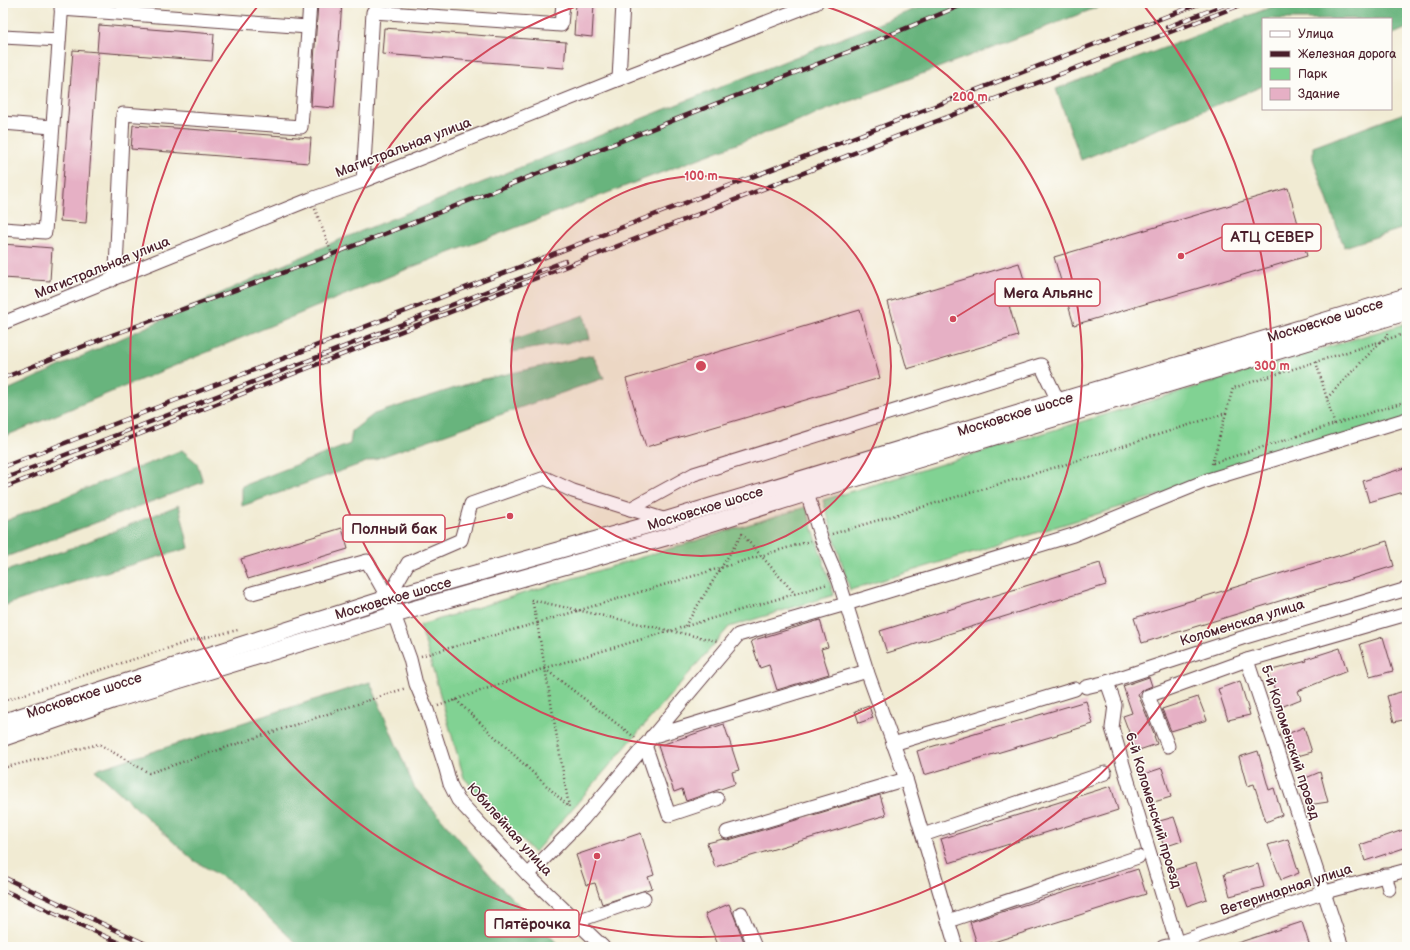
<svg xmlns="http://www.w3.org/2000/svg" width="1410" height="950" font-family="'Balsamiq Sans',sans-serif">
<style>
.green{fill:#81d293;stroke:#66785f}
.forest{fill:#68b47d;stroke:#596a54}
.building{fill:#e6b0c5}
.lines{fill:none;stroke-linecap:round;stroke-linejoin:round}
.minor-casing{stroke:#633e44;stroke-width:15}
.major-casing{stroke:#633e44;stroke-width:18}
.path{stroke:#633e44;stroke-width:2.5;stroke-dasharray:1 3;stroke-linecap:butt}
.minor{stroke:#fff;stroke-width:13}
.major{stroke:#fff;stroke-width:16}
.rail-casing{stroke:#4a1f2b;stroke-width:4.5}
.rail{stroke:#fdfcf7;stroke-width:3;stroke-dasharray:9;stroke-linecap:butt}
.ring{fill:none;stroke:#d1495b;stroke-width:2}
.labels{text-anchor:middle;stroke-width:3;stroke-linejoin:round;paint-order:stroke}
.street-label{font-size:14px;fill:#4a1f2b;stroke:#fdfcf7}
.centre{fill:#d1495b;stroke:#fdfcf7;stroke-width:2}
.ring-label{font-size:12px;text-anchor:middle;font-weight:bold;fill:#d1495b;stroke:#fdfcf7;stroke-width:3;stroke-linejoin:round;paint-order:stroke}
.leader{fill:none;stroke:#d1495b;stroke-width:1.5}
.callout-dot{fill:#d1495b;stroke:#fdfcf7;stroke-width:1.5}
.callout{fill:#fdfcf7;stroke:#d1495b;stroke-width:1.5}
.callout-label{font-size:15px;text-anchor:middle;font-weight:bold;fill:#4a1f2b}
</style>
<rect width="100%" height="100%" fill="#fdfcf7"/>
<filter id="ink" filterUnits="userSpaceOnUse"><feTurbulence type="fractalNoise" baseFrequency=".025" numOctaves="2"/><feDisplacementMap in="SourceGraphic" scale="8" xChannelSelector="R" yChannelSelector="G"/><feConvolveMatrix kernelMatrix="1 2 1 2 8 2 1 2 1" color-interpolation-filters="sRGB"/></filter>
<filter id="wash" filterUnits="userSpaceOnUse"><feTurbulence type="fractalNoise" baseFrequency=".012" numOctaves="4" result="noise"/><feDisplacementMap in="SourceGraphic" scale="16" xChannelSelector="R" yChannelSelector="G"/><feGaussianBlur stdDeviation="0.9" result="paint"/><feColorMatrix in="noise" values="0 0 0 0 0 0 0 0 0 0 0 0 0 0 0 0 0 1.4 0 .05"/><feComposite in="paint" operator="in"/></filter>
<g filter="url(#wash)">
<rect width="100%" height="100%" fill="#f1ebd3"/>
<g class="green">
<path d="M 1407,323 L 1407,419 L 850,590 L 823,500 Z"/>
<path d="M 806,507 L 834,595 L 729,627 L 534,853 L 464,778 L 420,625 Z"/>
</g>
<g class="forest">
<path d="M 930,3 L 1109,3 L 412,267 L 3,437 L 3,392 L 334,242 Z"/>
<path d="M 1282,3 L 1407,3 L 1407,28 L 1391,35 L 1391,19 L 1263,19 L 1263,86 L 1081,160 L 1056,89 Z"/>
<path d="M 1407,112 L 1407,227 L 1344,247 L 1313,159 L 1313,147 Z"/>
<path d="M 584,315 L 590,339 L 512,352 L 512,340 Z"/>
<path d="M 593,355 L 604,378 L 242,506 L 242,486 L 350,444 L 352,431 L 374,414 L 480,380 Z"/>
<path d="M 182,450 L 197,463 L 203,482 L 3,558 L 3,522 Z"/>
<path d="M 179,505 L 189,548 L 89,577 L 3,606 L 3,572 L 77,546 Z"/>
<path d="M 370,682 L 414,787 L 498,884 L 561,947 L 302,947 L 295,942 L 229,881 L 193,860 L 95,770 Z"/>
</g>
<g id="blocks">
<g class="building">
<path d="M 318,3 L 342,3 L 334,108 L 311,106 Z"/>
<path d="M 576,3 L 594,3 L 592,37 L 574,35 Z"/>
<path d="M 99,25 L 214,34 L 212,61 L 97,52 Z"/>
<path d="M 384,28 L 566,42 L 564,68 L 382,54 Z"/>
<path d="M 73,50 L 98,52 L 86,223 L 60,221 Z"/>
<path d="M 133,125 L 311,138 L 309,163 L 131,149 Z"/>
<path d="M 1288,188 L 1307,256 L 1074,325 L 1054,257 Z"/>
<path d="M 3,244 L 52,248 L 50,281 L 3,278 Z"/>
<path d="M 1019,263 L 1026,286 L 1005,292 L 1018,336 L 907,369 L 888,302 Z"/>
<path d="M 860,310 L 880,378 L 646,447 L 626,379 Z"/>
<path d="M 1407,467 L 1407,491 L 1369,502 L 1363,481 Z"/>
<path d="M 342,528 L 348,549 L 248,579 L 241,559 Z"/>
<path d="M 1387,541 L 1394,566 L 1142,643 L 1134,618 Z"/>
<path d="M 1100,563 L 1106,585 L 887,653 L 880,631 Z"/>
<path d="M 820,620 L 828,647 L 821,649 L 829,674 L 777,690 L 769,665 L 760,668 L 751,641 Z"/>
<path d="M 1383,637 L 1393,671 L 1370,677 L 1360,644 Z"/>
<path d="M 1340,648 L 1347,671 L 1298,691 L 1301,699 L 1281,707 L 1268,671 L 1307,661 L 1306,659 Z"/>
<path d="M 1149,677 L 1152,686 L 1145,689 L 1138,694 L 1155,736 L 1154,736 L 1157,744 L 1136,751 L 1123,716 L 1132,713 L 1123,686 Z"/>
<path d="M 1240,681 L 1250,715 L 1228,720 L 1218,689 Z"/>
<path d="M 1404,691 L 1407,701 L 1407,719 L 1394,722 L 1387,696 Z"/>
<path d="M 1198,697 L 1207,720 L 1171,731 L 1162,709 Z"/>
<path d="M 1086,701 L 1093,724 L 924,775 L 917,751 Z"/>
<path d="M 869,706 L 873,718 L 859,723 L 855,711 Z"/>
<path d="M 724,724 L 739,770 L 732,772 L 735,784 L 686,801 L 682,789 L 674,792 L 658,746 Z"/>
<path d="M 1304,727 L 1312,752 L 1294,757 L 1285,735 Z"/>
<path d="M 1258,751 L 1269,790 L 1274,788 L 1282,815 L 1266,822 L 1254,784 L 1247,786 L 1239,757 Z"/>
<path d="M 1162,768 L 1171,797 L 1154,802 L 1144,774 Z"/>
<path d="M 1320,772 L 1328,802 L 1308,805 L 1301,780 Z"/>
<path d="M 1111,786 L 1118,810 L 949,863 L 941,839 Z"/>
<path d="M 880,795 L 886,815 L 715,867 L 707,843 L 723,839 L 729,840 Z"/>
<path d="M 1174,817 L 1182,841 L 1164,847 L 1156,822 Z"/>
<path d="M 1403,830 L 1407,842 L 1407,847 L 1365,861 L 1360,845 Z"/>
<path d="M 641,833 L 654,875 L 648,877 L 652,888 L 602,904 L 595,883 L 586,885 L 576,855 Z"/>
<path d="M 1288,839 L 1299,873 L 1281,880 L 1268,845 Z"/>
<path d="M 1196,863 L 1207,899 L 1187,906 L 1174,870 Z"/>
<path d="M 1258,864 L 1264,887 L 1230,896 L 1224,874 Z"/>
<path d="M 1138,869 L 1146,894 L 978,947 L 970,922 Z"/>
<path d="M 729,904 L 734,916 L 746,947 L 719,947 L 705,914 Z"/>
<path d="M 1302,922 L 1310,947 L 1231,947 L 1231,945 Z"/>
</g>
</g>
</g>
<g filter="url(#ink)">
<use href="#blocks" fill-opacity="0" stroke="#633e44" stroke-width="1"/>
<g class="lines">
<defs>
<g id="minor">
<path d="M 61,9 L 308,27"/>
<path d="M 3,37 L 59,40"/>
<path d="M 619,79 L 623,3"/>
<path d="M 3,123 L 52,127"/>
<path d="M 363,181 L 373,12 L 561,25 L 563,3"/>
<path d="M 3,229 L 45,232 L 62,3"/>
<path d="M 112,280 L 116,269 L 123,114 L 301,127 L 310,3"/>
<path d="M 3,323 L 311,199 L 363,181 L 619,79 L 816,3"/>
<path d="M 807,493 L 821,538 L 839,581 L 867,671 L 906,779 L 956,947"/>
<path d="M 630,509 L 694,474 L 1041,365 L 1058,401"/>
<path d="M 252,593 L 367,561 L 388,598 L 410,659 L 416,684 L 427,710 L 446,769 L 450,784 L 458,800 L 528,875 L 603,947"/>
<path d="M 388,598 L 408,563 L 461,540 L 471,504 L 545,478 L 573,491 L 666,520"/>
<path d="M 1107,682 L 1115,705 L 1112,728 L 1178,947"/>
<path d="M 1086,687 L 1107,682 L 1242,638 L 1407,589"/>
<path d="M 651,737 L 867,671"/>
<path d="M 893,744 L 1075,689"/>
<path d="M 645,745 L 669,815 L 717,799"/>
<path d="M 1168,746 L 1148,696 L 1247,660"/>
<path d="M 727,832 L 906,779"/>
<path d="M 923,835 L 1105,773"/>
<path d="M 528,875 L 583,819 L 738,635 L 846,604 L 1073,535 L 1208,480 L 1407,419"/>
<path d="M 1385,875 L 1389,889"/>
<path d="M 741,913 L 755,947"/>
<path d="M 577,921 L 644,898"/>
<path d="M 948,921 L 1138,857"/>
<path d="M 1177,943 L 1325,892 L 1407,870"/>
<path d="M 1163,947 L 1167,946"/>
<path d="M 1342,947 L 1247,660 L 1407,614"/>
</g>
<g id="major">
<path d="M 3,722 L 113,686 L 388,598 L 666,520 L 1407,296"/>
<path d="M 3,738 L 114,700 L 393,615 L 667,537 L 807,493 L 1407,312"/>
</g>
</defs>
<use href="#minor" class="minor-casing"/>
<use href="#major" class="major-casing"/>
<g class="path">
<path d="M 315,209 L 332,254"/>
<path d="M 1316,362 L 1335,426"/>
<path d="M 1327,398 L 1389,333"/>
<path d="M 1213,463 L 1407,401"/>
<path d="M 1212,464 L 1226,413"/>
<path d="M 832,534 L 1070,463 L 1226,413 L 1233,388 L 1407,333"/>
<path d="M 685,626 L 742,534 L 795,594"/>
<path d="M 421,656 L 537,623 L 532,600 L 717,641"/>
<path d="M 545,668 L 828,584"/>
<path d="M 545,669 L 637,739"/>
<path d="M 456,700 L 569,807 L 545,668"/>
<path d="M 3,701 L 194,640 L 238,630"/>
<path d="M 438,706 L 545,668 L 537,623 L 810,541"/>
<path d="M 3,768 L 99,744 L 149,773 L 406,688"/>
</g>
<use href="#minor" class="minor"/>
<use href="#major" class="major"/>
<defs>
<g id="rail">
<path d="M 1167,27 L 1229,3"/>
<path d="M 3,378 L 112,335 L 315,261 L 853,50 L 967,3"/>
<path d="M 3,467 L 1201,3"/>
<path d="M 3,479 L 565,261"/>
<path d="M 3,488 L 877,144 L 1246,3"/>
<path d="M 3,877 L 152,947"/>
<path d="M 3,890 L 129,947"/>
</g>
</defs>
<use href="#rail" class="rail-casing"/>
<use href="#rail" class="rail"/>
</g>
</g>
<circle cx="701" cy="366" r="190" fill="#d1495b" fill-opacity=".12"/>
<g class="ring">
<circle cx="701" cy="366" r="190"/>
<path d="M819 4A381 381 0 1 1 583 4"/>
<path d="M1145 7A571 571 0 1 1 257 7"/>
</g>
<g class="labels">
<g class="street-label">
<text transform="translate(403 147) rotate(-21)" y="5">Магистральная улица</text>
<text transform="translate(102 267) rotate(-22)" y="5">Магистральная улица</text>
<text transform="translate(1325 320) rotate(-17)" y="5">Московское шоссе</text>
<text transform="translate(1015 414) rotate(-17)" y="5">Московское шоссе</text>
<text transform="translate(705 508) rotate(-17)" y="5">Московское шоссе</text>
<text transform="translate(393 598) rotate(-16)" y="5">Московское шоссе</text>
<text transform="translate(1242 622) rotate(-17)" y="5">Коломенская улица</text>
<text transform="translate(84 695) rotate(-18)" y="5">Московское шоссе</text>
<text transform="translate(1291 742) rotate(72)" y="5">5-й Коломенский проезд</text>
<text transform="translate(1154 810) rotate(73)" y="5">6-й Коломенский проезд</text>
<text transform="translate(510 829) rotate(48)" y="5">Юбилейная улица</text>
<text transform="translate(1286 889) rotate(-18)" y="5">Ветеринарная улица</text>
</g>
</g>
<circle cx="701" cy="366" r="6" class="centre"/>
<g class="ring-label">
<text x="970" y="101">200 m</text>
<text x="701" y="180">100 m</text>
<text x="1272" y="370">300 m</text>
</g>
<path class="leader" d="M1181 256L1222 237M953 319L995 293M510 516L445 529M597 856L579 924"/>
<g class="callout-dot">
<circle cx="1181" cy="256" r="4"/>
<circle cx="953" cy="319" r="4"/>
<circle cx="510" cy="516" r="4"/>
<circle cx="597" cy="856" r="4"/>
</g>
<g class="callout">
<rect x="1222" y="224" width="99" height="27" rx="4"/>
<rect x="995" y="279" width="105" height="27" rx="4"/>
<rect x="343" y="515" width="102" height="27" rx="4"/>
<rect x="485" y="910" width="94" height="27" rx="4"/>
</g>
<g class="callout-label">
<text x="1272" y="242">АТЦ СЕВЕР</text>
<text x="1048" y="298">Мега Альянс</text>
<text x="394" y="534">Полный бак</text>
<text x="532" y="929">Пятёрочка</text>
</g>
<rect width="1410" height="950" fill="none" stroke="#fdfcf7" stroke-width="16"/>
<rect x="1262" y="18" width="130" height="92" fill="#fdfcf7" stroke="#b5a4a5"/>
<rect x="1270" y="31" width="20" height="6" fill="#ffffff" stroke="#b5a4a5"/>
<text x="1298" y="38" font-size="12" fill="#4a1f2b">Улица</text>
<rect x="1270" y="51" width="20" height="6" fill="#4a1f2b" stroke="#b5a4a5"/>
<text x="1298" y="58" font-size="12" fill="#4a1f2b">Железная дорога</text>
<rect x="1270" y="68" width="20" height="12" fill="#81d293" stroke="#b5a4a5"/>
<text x="1298" y="78" font-size="12" fill="#4a1f2b">Парк</text>
<rect x="1270" y="88" width="20" height="12" fill="#e6b0c5" stroke="#b5a4a5"/>
<text x="1298" y="98" font-size="12" fill="#4a1f2b">Здание</text>
</svg>
